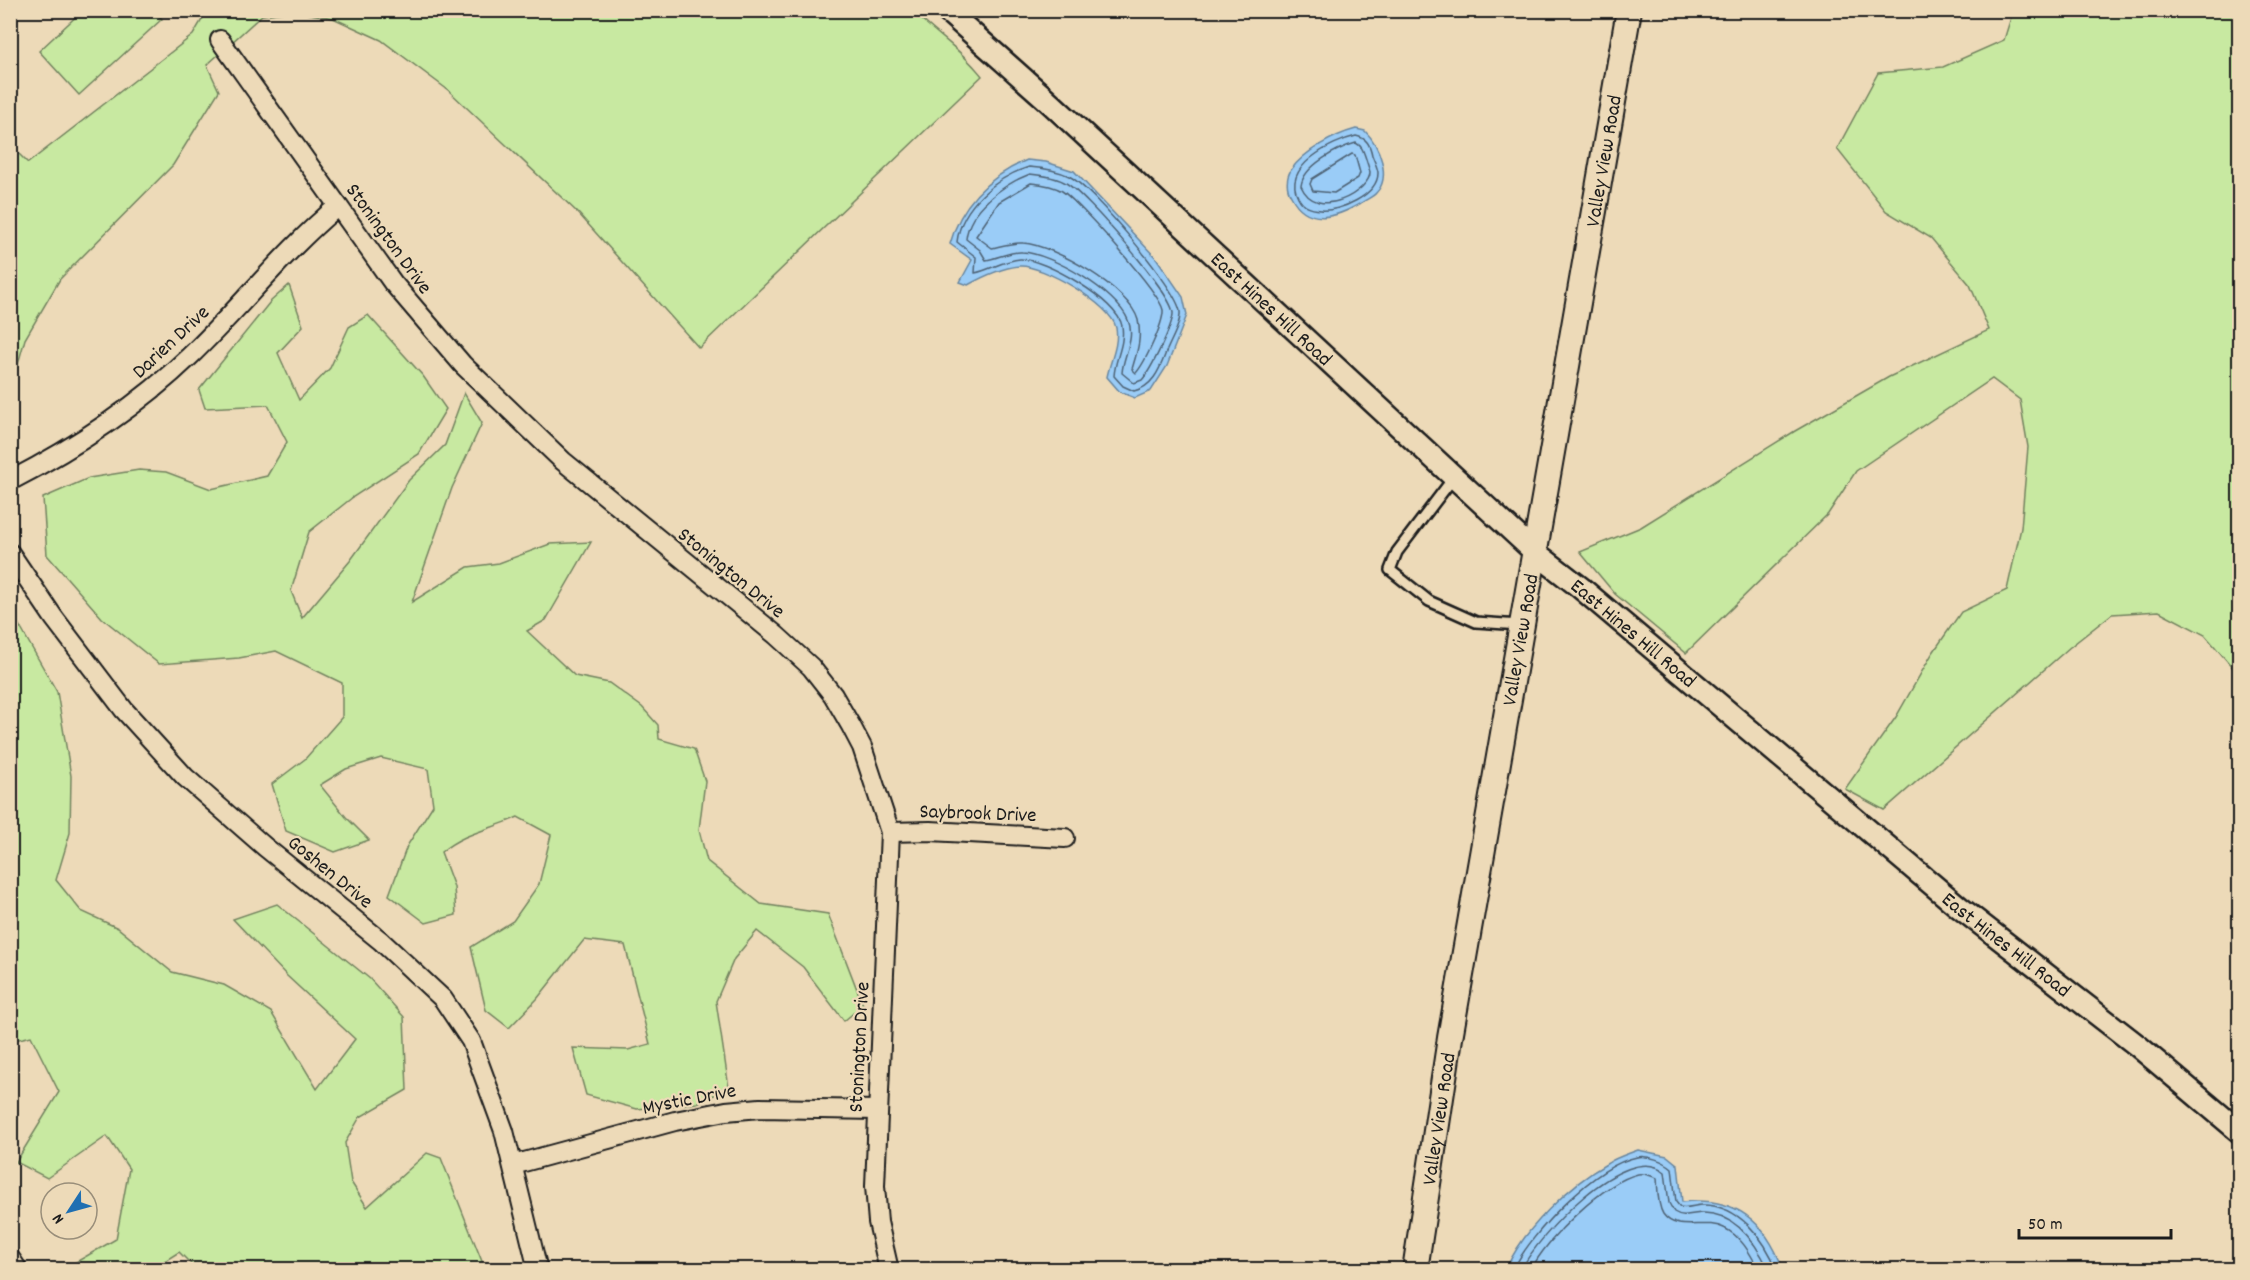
<svg xmlns="http://www.w3.org/2000/svg" width="2250" height="1280" font-family="Dekko,sans-serif">
<style>
.green{fill:#c8e9a1;stroke:#72825e;stroke-width:1.5}
.water{fill:#9accf7;stroke:#68869f;stroke-width:1.5}
.lines{fill:none;stroke-linecap:round;stroke-linejoin:round}
.shore{stroke:#4e6274;stroke-width:1.5}
.service-casing{stroke:#1c1c1c;stroke-width:14}
.minor-casing{stroke:#1c1c1c;stroke-width:22}
.tertiary-casing{stroke:#1c1c1c;stroke-width:26}
.secondary-casing{stroke:#1c1c1c;stroke-width:28}
.service{stroke:#eddab8;stroke-width:9}
.minor{stroke:#eddab8;stroke-width:18}
.tertiary{stroke:#eddab8;stroke-width:21}
.secondary{stroke:#eddab8;stroke-width:24}
.labels{text-anchor:middle;stroke-width:4.5;stroke-linejoin:round;paint-order:stroke}
.street-label{font-size:21px;fill:#1c1c1c;stroke:#eddab8}
</style>
<rect width="100%" height="100%" fill="#eddab8"/>
<filter id="ink" filterUnits="userSpaceOnUse"><feTurbulence type="fractalNoise" baseFrequency=".0167" numOctaves="2"/><feDisplacementMap in="SourceGraphic" scale="12" xChannelSelector="R" yChannelSelector="G"/><feConvolveMatrix kernelMatrix="1 2 1 2 8 2 1 2 1" color-interpolation-filters="sRGB"/></filter>
<g filter="url(#ink)">
<g class="green">
<path d="M 82,11 L 154,11 L 162,19 L 79,95 L 39,51 Z"/>
<path d="M 207,11 L 292,11 L 262,15 L 207,65 L 219,91 L 173,165 L 60,279 L 25,339 L 11,389 L 11,146 L 28,163 L 193,35 Z"/>
<path d="M 293,11 L 913,11 C 935,34 962,50 982,76 L 699,348 L 578,213 L 448,90 L 381,40 L 333,18 Z"/>
<path d="M 2013,11 L 2239,11 L 2239,675 L 2205,635 L 2159,611 L 2112,614 L 2070,647 L 1884,810 L 1845,789 L 1896,717 L 1932,654 L 1961,612 L 2007,590 L 2021,528 L 2028,447 L 2020,400 L 1992,379 L 1856,471 L 1828,514 L 1686,653 L 1615,594 L 1580,552 L 1641,527 L 1795,431 L 1889,377 L 1989,330 L 1970,285 L 1931,238 L 1886,211 L 1837,149 L 1878,73 L 1943,67 L 2004,40 Z"/>
<path d="M 289,285 L 303,326 L 278,353 L 299,400 L 330,368 L 349,327 L 368,315 L 423,376 L 446,409 L 419,454 L 353,497 L 309,532 L 291,591 L 302,618 L 350,561 L 409,480 L 445,445 L 464,393 L 482,423 L 452,488 L 412,602 L 468,567 L 499,563 L 550,544 L 591,542 L 546,620 L 527,631 L 575,676 L 609,683 L 642,707 L 658,725 L 659,739 L 694,749 L 705,781 L 699,830 L 707,861 L 761,904 L 828,914 L 863,1005 L 844,1021 L 803,967 L 757,931 L 734,959 L 716,1001 L 729,1088 L 697,1103 L 637,1109 L 586,1095 L 573,1048 L 628,1050 L 650,1044 L 625,945 L 584,940 L 537,999 L 509,1028 L 486,1010 L 471,947 L 513,921 L 539,884 L 551,835 L 518,817 C 490,830 465,832 441,852 L 454,887 L 456,915 L 426,923 L 389,895 L 407,846 L 433,805 L 428,769 L 381,758 L 346,769 L 320,785 L 346,817 L 369,840 L 335,852 L 286,831 L 272,784 L 305,759 L 342,717 L 342,683 L 276,651 L 239,658 L 159,664 L 102,618 L 47,555 L 43,498 L 89,478 L 139,470 L 166,472 L 211,489 L 267,476 L 287,442 L 268,405 L 205,408 L 199,390 L 270,302 Z"/>
<path d="M 11,611 L 57,692 L 71,776 L 70,833 L 56,880 L 81,911 L 118,928 L 172,972 L 224,985 L 271,1012 L 317,1089 L 355,1039 L 287,976 L 233,919 L 277,904 L 370,979 L 404,1017 L 407,1090 L 360,1117 L 345,1143 L 351,1182 L 367,1207 L 427,1153 L 441,1158 L 485,1269 L 196,1269 L 179,1252 L 152,1269 L 74,1269 L 71,1265 L 116,1239 L 129,1169 L 107,1136 L 47,1178 L 16,1162 L 59,1092 L 31,1036 L 11,1041 Z"/>
</g>
<g class="water">
<path d="M 1356,129 L 1365,131 C 1379,145 1392,177 1376,193 C 1373,197 1365,200 1361,203 C 1336,218 1307,227 1291,196 C 1286,188 1286,178 1291,170 C 1304,151 1334,135 1356,129 Z"/>
<path d="M 1027,160 L 1046,162 L 1074,171 L 1157,259 L 1183,297 L 1187,315 L 1167,366 L 1151,391 L 1135,398 L 1120,392 L 1107,377 C 1110,361 1119,345 1116,328 C 1112,305 1042,264 1019,266 C 1001,268 984,276 968,285 L 960,282 L 972,260 L 950,244 C 961,203 988,177 1027,160 Z"/>
<path d="M 1638,1150 L 1667,1156 L 1678,1165 L 1682,1202 C 1735,1196 1765,1220 1783,1269 L 1506,1269 C 1523,1230 1570,1184 1608,1163 C 1617,1157 1628,1154 1638,1150 Z"/>
</g>
<g class="lines">
<g class="shore">
<path d="M 1356,136 C 1367,138 1370,145 1372,155 C 1374,161 1378,168 1378,173 C 1378,195 1339,212 1321,210 C 1310,209 1303,207 1298,197 C 1282,167 1331,142 1356,136 Z"/>
<path d="M 1356,143 C 1363,147 1363,151 1366,159 C 1367,163 1369,168 1370,172 C 1371,190 1317,223 1301,186 C 1303,166 1338,148 1356,143 Z"/>
<path d="M 1352,154 L 1355,155 L 1360,173 L 1358,178 L 1334,193 L 1313,191 L 1310,184 L 1312,179 Z"/>
<path d="M 1029,167 C 1042,168 1057,170 1069,176 C 1090,186 1178,289 1180,312 C 1181,325 1169,343 1165,355 C 1159,371 1152,387 1134,391 L 1123,386 L 1114,376 C 1115,358 1125,345 1122,326 C 1118,301 1044,258 1020,259 C 1004,260 990,270 975,273 L 976,257 L 957,242 C 961,206 997,177 1029,167 Z"/>
<path d="M 1030,174 C 1041,175 1056,177 1066,183 C 1084,193 1174,295 1173,314 C 1172,327 1151,370 1142,380 L 1134,383 L 1122,373 C 1123,355 1136,339 1128,320 C 1117,292 1051,253 1022,252 C 1010,251 998,258 986,260 L 980,250 L 966,239 C 969,209 1004,184 1030,174 Z"/>
<path d="M 1031,183 C 1041,184 1054,186 1062,191 C 1079,202 1160,293 1163,310 C 1164,322 1145,363 1136,373 L 1132,369 C 1137,352 1142,339 1138,320 C 1130,289 1054,245 1023,243 C 1013,242 1001,246 992,248 L 976,236 L 999,202 Z"/>
<path d="M 1513,1270 C 1531,1233 1595,1165 1637,1157 C 1648,1155 1664,1161 1672,1168 L 1676,1202 L 1680,1207 C 1688,1209 1695,1205 1703,1205 C 1739,1205 1765,1239 1777,1270"/>
<path d="M 1521,1270 C 1537,1237 1626,1139 1665,1172 L 1669,1203 L 1674,1212 C 1683,1218 1691,1214 1701,1213 C 1735,1211 1756,1243 1769,1270"/>
<path d="M 1531,1270 C 1546,1239 1604,1182 1638,1174 C 1644,1173 1651,1176 1657,1178 C 1658,1189 1657,1204 1663,1214 C 1677,1234 1705,1218 1724,1228 C 1741,1236 1750,1253 1759,1270"/>
</g>
<defs>
<path id="service" d="M 1454,477 L 1397,552 L 1390,570 L 1429,601 L 1476,622 L 1520,625"/>
<g id="minor">
<path d="M 220,40 L 393,283 L 463,365 L 563,461 L 776,635 L 811,667 L 833,695 L 851,726 L 862,747 L 890,832 L 875,1186 L 878,1222 L 889,1270"/>
<path d="M 10,481 C 76,447 137,407 190,356 C 241,307 284,251 338,206"/>
<path d="M 10,553 L 54,618 L 124,710 L 185,777 L 265,847 L 381,941 L 443,999 L 471,1041 L 504,1131 L 538,1270"/>
<path d="M 890,832 L 930,831 L 1065,838"/>
<path d="M 513,1165 L 675,1121 L 726,1111 L 760,1108 L 878,1110"/>
<path d="M 10,1258 L 18,1270"/>
</g>
<g id="tertiary">
<path id="s1" d="M 946,10 L 1045,98 L 1536,553 L 1581,588 L 1959,907 L 2138,1046 L 2240,1132"/>
</g>
<g id="secondary">
<path id="s2" d="M 1415,1270 L 1450,1038 L 1629,10"/>
</g>
</defs>
<use href="#service" class="service-casing"/>
<use href="#minor" class="minor-casing"/>
<use href="#tertiary" class="tertiary-casing"/>
<use href="#secondary" class="secondary-casing"/>
<use href="#service" class="service"/>
<use href="#minor" class="minor"/>
<use href="#tertiary" class="tertiary"/>
<use href="#secondary" class="secondary"/>
</g>
</g>
<g class="labels">
<g class="street-label">
<text dy="7" stroke="none"><textPath href="#s2" startOffset="1125">Valley View Road</textPath></text>
<text transform="translate(390 238) rotate(54)" y="7">Stonington Drive</text>
<text dy="7" stroke="none"><textPath href="#s1" startOffset="442">East Hines Hill Road</textPath></text>
<text transform="translate(170 341) rotate(-43)" y="7">Darien Drive</text>
<text transform="translate(732 572) rotate(39)" y="7">Stonington Drive</text>
<text dy="7" stroke="none"><textPath href="#s1" startOffset="928">East Hines Hill Road</textPath></text>
<text dy="7" stroke="none"><textPath href="#s2" startOffset="639">Valley View Road</textPath></text>
<text transform="translate(978 812) rotate(2)" y="7">Saybrook Drive</text>
<text transform="translate(331 871) rotate(39)" y="7">Goshen Drive</text>
<text dy="7" stroke="none"><textPath href="#s1" startOffset="1414">East Hines Hill Road</textPath></text>
<text transform="translate(858 1047) rotate(-87)" y="7">Stonington Drive</text>
<text transform="translate(689 1098) rotate(-11)" y="7">Mystic Drive</text>
<text dy="7" stroke="none"><textPath href="#s2" startOffset="153">Valley View Road</textPath></text>
</g>
</g>
<rect width="2250" height="1280" fill="none" stroke="#eddab8" stroke-width="36"/>
<rect x="18" y="18" width="2214" height="1244" fill="none" stroke="#1c1c1c" stroke-width="2" filter="url(#ink)"/>
<g transform="translate(69 1211) rotate(234)"><circle r="28" fill="#eddab8" stroke="#998e7a" stroke-width="1.5"/>
<path d="M0-4.5L10 22L0 15L-10 22Z" fill="#1f6fb2"/>
<text y="-9" font-size="16" font-weight="bold" text-anchor="middle" fill="#1c1c1c">N</text>
</g>
<path d="M2019 1229v9h152v-9" fill="none" stroke="#1c1c1c" stroke-width="3"/>
<text x="2028" y="1229" font-size="18" fill="#1c1c1c" stroke="#eddab8" stroke-width="4.5" paint-order="stroke">50 m</text>
</svg>
